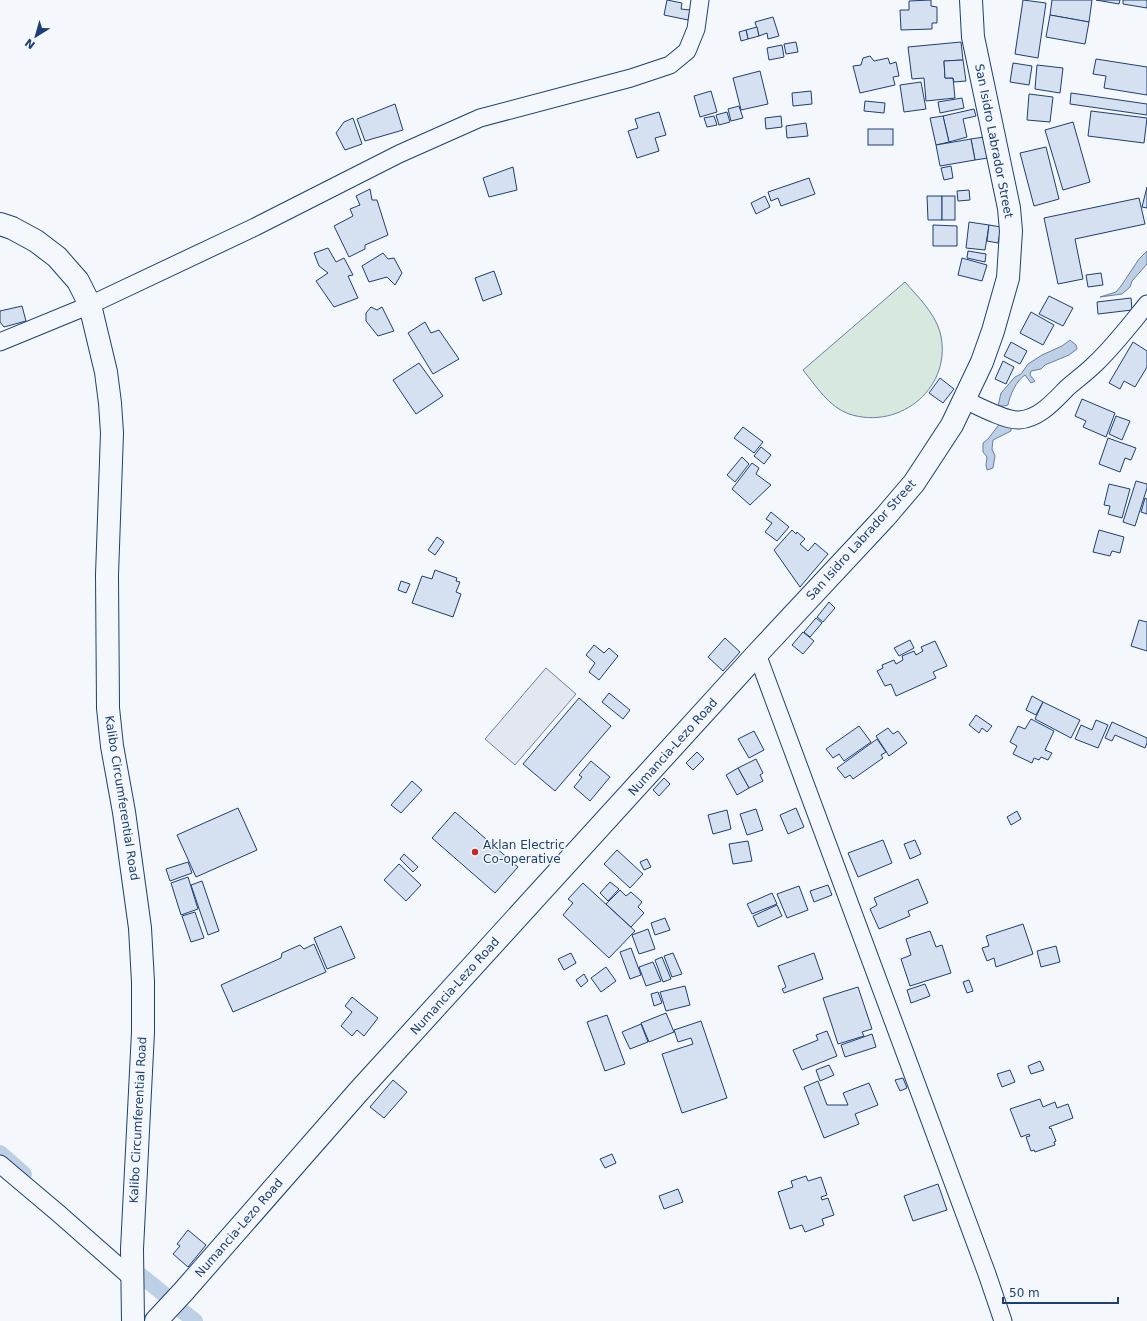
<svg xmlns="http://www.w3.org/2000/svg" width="1147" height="1321" font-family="'DejaVu Sans',sans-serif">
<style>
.green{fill:#d7e8df;stroke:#687fa3}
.parking{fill:#e3e8f0;stroke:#687fa3}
.water{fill:#bed0e5;stroke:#687fa3}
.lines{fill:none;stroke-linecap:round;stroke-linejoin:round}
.canal{stroke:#bed0e5;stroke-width:16}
.building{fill:#d5e0f0;stroke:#1d3f73}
.minor-casing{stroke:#1d3f73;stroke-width:19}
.major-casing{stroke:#1d3f73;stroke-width:24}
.minor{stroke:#f4f7fb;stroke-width:17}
.major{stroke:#f4f7fb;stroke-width:22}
.poi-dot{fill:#c62828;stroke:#f4f7fb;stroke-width:1.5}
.labels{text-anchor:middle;stroke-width:3;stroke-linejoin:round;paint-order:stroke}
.street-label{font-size:12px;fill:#1d3f73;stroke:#f4f7fb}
.poi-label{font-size:12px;fill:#1d3f73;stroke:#f4f7fb;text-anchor:start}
</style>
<rect width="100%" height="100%" fill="#f4f7fb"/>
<path class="green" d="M 905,282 C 918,297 934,312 940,332 C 954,386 901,431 849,414 C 829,407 816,386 803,370 Z"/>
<path class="parking" d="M 546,668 L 576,694 L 515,765 L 485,739 Z"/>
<g class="water">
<path d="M 1147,251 L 1147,264 L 1132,281 L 1130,287 L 1122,294 L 1100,297 L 1116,292 L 1121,286 L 1139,259 Z"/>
<path d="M 1070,340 L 1076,345 L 1077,349 L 1069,355 L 1045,365 L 1041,369 L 1031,371 L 1030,375 L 1035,381 L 1031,383 L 1025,375 C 1016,381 1010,395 1008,405 L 1004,406 L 998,406 L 1001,393 L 1015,377 L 1021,374 L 1028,364 L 1042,355 L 1062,346 Z"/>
<path d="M 1001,422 L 1011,425 L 1011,431 L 993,440 L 992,449 L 995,456 L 993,468 L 987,470 L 986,465 L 987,457 L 983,452 L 983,443 L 988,439 Z"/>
</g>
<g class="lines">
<g class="canal">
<path d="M 0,1153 L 24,1174"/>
<path d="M 139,1274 L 165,1295"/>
<path d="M 181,1310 L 195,1321"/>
</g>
</g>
<g class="building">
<path d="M 667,0 L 682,3 L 681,9 L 690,10 L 688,20 L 664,15 Z"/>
<path d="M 931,0 L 931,6 L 937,7 L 937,23 L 932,23 L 932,29 L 901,30 L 900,10 L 909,10 L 909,1 Z"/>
<path d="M 1023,0 L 1046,3 L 1038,58 L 1015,54 Z"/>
<path d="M 1052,0 L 1092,0 L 1089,22 L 1050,15 Z"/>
<path d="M 1096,0 L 1120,0 L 1119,4 Z"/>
<path d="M 1123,0 L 1147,0 L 1147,8 L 1123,4 Z"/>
<path d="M 1050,15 L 1089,22 L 1085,44 L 1046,37 Z"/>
<path d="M 773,17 L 779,36 L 768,39 L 767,33 L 759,36 L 755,22 Z"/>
<path d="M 757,27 L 759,36 L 748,39 L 746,30 Z"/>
<path d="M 746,30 L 748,39 L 741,41 L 739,32 Z"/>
<path d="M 796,42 L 798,52 L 786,54 L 784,44 Z"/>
<path d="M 961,42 L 963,60 L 944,61 L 945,78 L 953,78 L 955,98 L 926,101 L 924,78 L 912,79 L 908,47 Z"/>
<path d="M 782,45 L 784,57 L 769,60 L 767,48 Z"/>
<path d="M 870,56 L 874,61 L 888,58 L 890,64 L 896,62 L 899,76 L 893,77 L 895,85 L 860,93 L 853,66 L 861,65 L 863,58 Z"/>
<path d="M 1096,59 L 1147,67 L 1147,95 L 1104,88 L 1106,76 L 1093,74 Z"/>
<path d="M 963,60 L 966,81 L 954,82 L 953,78 L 945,78 L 944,61 Z"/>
<path d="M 1013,63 L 1032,66 L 1029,85 L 1010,82 Z"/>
<path d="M 1037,65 L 1063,68 L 1060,93 L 1035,89 Z"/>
<path d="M 760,71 L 768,104 L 741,110 L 733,78 Z"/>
<path d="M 921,82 L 926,109 L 904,112 L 900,85 Z"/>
<path d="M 711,91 L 717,112 L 700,117 L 694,96 Z"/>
<path d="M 811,91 L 812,104 L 793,106 L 792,93 Z"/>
<path d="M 1071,93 L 1147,104 L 1147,115 L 1070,104 Z"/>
<path d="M 1029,94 L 1053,97 L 1050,122 L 1027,120 Z"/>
<path d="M 962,98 L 964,108 L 940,113 L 938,102 Z"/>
<path d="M 865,101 L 885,103 L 884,113 L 864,111 Z"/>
<path d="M 395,104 L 403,130 L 365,141 L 357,119 Z"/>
<path d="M 739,106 L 743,118 L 731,121 L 728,109 Z"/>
<path d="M 974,109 L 976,116 L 963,119 L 967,137 L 949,142 L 943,116 Z"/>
<path d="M 1091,111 L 1147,118 L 1144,143 L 1088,136 Z"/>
<path d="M 659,112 L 666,135 L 655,138 L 659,151 L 637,158 L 628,131 L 638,128 L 635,119 Z"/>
<path d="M 727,112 L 730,122 L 719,125 L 716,115 Z"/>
<path d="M 714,116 L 717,125 L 707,127 L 704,118 Z"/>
<path d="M 781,116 L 782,127 L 766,129 L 765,118 Z"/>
<path d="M 943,116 L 949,142 L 936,145 L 930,118 Z"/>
<path d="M 353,118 L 362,144 L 345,150 L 336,133 L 344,122 Z"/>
<path d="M 1073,122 L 1090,182 L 1063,190 L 1045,130 Z"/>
<path d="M 806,123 L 808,136 L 787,138 L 786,126 Z"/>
<rect x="868" y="129" width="25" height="16"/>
<path d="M 984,137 L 988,158 L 975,160 L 971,139 Z"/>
<path d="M 971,139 L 975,160 L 940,166 L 936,145 Z"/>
<path d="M 1046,147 L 1059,199 L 1034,206 L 1020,153 Z"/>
<path d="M 951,166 L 953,178 L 944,180 L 941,168 Z"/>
<path d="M 513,167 L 517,190 L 489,197 L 483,178 Z"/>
<path d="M 809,178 L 815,194 L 781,206 L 778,198 L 771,201 L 768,192 Z"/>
<path d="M 1147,187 L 1147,208 L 1142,207 Z"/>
<path d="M 370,189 L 372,200 L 377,200 L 388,235 L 365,245 L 365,249 L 349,257 L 334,226 L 353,216 L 350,209 L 360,205 L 356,196 Z"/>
<path d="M 969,190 L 970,200 L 958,201 L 957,191 Z"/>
<path d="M 765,196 L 770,207 L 756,214 L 751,203 Z"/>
<path d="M 927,196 L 942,196 L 942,220 L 928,220 Z"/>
<rect x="942" y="196" width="13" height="24"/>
<path d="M 1139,198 L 1145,224 L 1075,239 L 1083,279 L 1058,284 L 1044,218 Z"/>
<path d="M 969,222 L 989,225 L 985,250 L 966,248 Z"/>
<path d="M 933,225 L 957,226 L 957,246 L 933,246 Z"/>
<path d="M 989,225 L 1001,227 L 998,243 L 987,241 Z"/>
<path d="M 328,248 L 336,262 L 344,258 L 353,275 L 348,276 L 358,298 L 334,307 L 316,281 L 328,273 L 319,266 L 314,253 Z"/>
<path d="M 968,251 L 986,254 L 985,262 L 967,258 Z"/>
<path d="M 383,253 L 388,259 L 394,258 L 402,273 L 395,285 L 387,277 L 369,282 L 362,266 Z"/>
<path d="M 962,258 L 987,265 L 982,281 L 958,275 Z"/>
<path d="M 494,271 L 502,294 L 483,301 L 475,278 Z"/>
<path d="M 1101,273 L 1103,285 L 1088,287 L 1086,275 Z"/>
<path d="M 1049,296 L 1073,308 L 1063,326 L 1039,314 Z"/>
<path d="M 1131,298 L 1132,310 L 1098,314 L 1097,302 Z"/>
<path d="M 22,306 L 26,321 L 4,327 L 0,322 L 0,311 Z"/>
<path d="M 371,307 L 377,310 L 382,307 L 394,331 L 378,336 L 366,321 L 366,313 Z"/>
<path d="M 1031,312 L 1054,325 L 1043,345 L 1020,333 Z"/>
<path d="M 425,322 L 431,333 L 439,330 L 459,359 L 433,374 L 408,333 Z"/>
<path d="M 1011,342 L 1027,351 L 1020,364 L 1004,356 Z"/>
<path d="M 1133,342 L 1147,351 L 1147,367 L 1135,387 L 1124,381 L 1120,389 L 1109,383 Z"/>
<path d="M 1003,361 L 1014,367 L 1006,384 L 995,379 Z"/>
<path d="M 419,363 L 443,396 L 416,414 L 393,380 Z"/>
<path d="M 940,378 L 954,389 L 943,403 L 929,393 Z"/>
<path d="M 1082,399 L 1115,413 L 1106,437 L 1083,427 L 1086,421 L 1075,416 Z"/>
<path d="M 1116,416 L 1130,421 L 1122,440 L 1109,434 Z"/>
<path d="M 743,427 L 763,442 L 754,453 L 734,438 Z"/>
<path d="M 1108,438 L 1136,448 L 1131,460 L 1125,458 L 1120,472 L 1099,464 Z"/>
<path d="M 761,447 L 771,455 L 764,464 L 754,456 Z"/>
<path d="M 742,457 L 749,464 L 735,482 L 727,475 Z"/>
<path d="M 752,463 L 759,468 L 756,474 L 771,485 L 750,505 L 732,489 Z"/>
<path d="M 1136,481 L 1147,484 L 1147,488 L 1135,526 L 1123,522 Z"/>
<path d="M 1109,484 L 1130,489 L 1122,518 L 1108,514 L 1110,506 L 1104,505 Z"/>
<path d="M 1145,498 L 1147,499 L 1147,514 L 1141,512 Z"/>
<path d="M 771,512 L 789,527 L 777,541 L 765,532 L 772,523 L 766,519 Z"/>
<path d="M 792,530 L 796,534 L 797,532 L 805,539 L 800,544 L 808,551 L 815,543 L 828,554 L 800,587 L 774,550 Z"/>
<path d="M 1099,530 L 1124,537 L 1120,553 L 1112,551 L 1110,556 L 1093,552 Z"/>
<path d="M 437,537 L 444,542 L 435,555 L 428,550 Z"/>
<path d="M 435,570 L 457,578 L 456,581 L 460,582 L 456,592 L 461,594 L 453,617 L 412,603 L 422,576 L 432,579 Z"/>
<path d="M 401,581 L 410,584 L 406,593 L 398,590 Z"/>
<path d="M 829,602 L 835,608 L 823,622 L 817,617 Z"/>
<path d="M 816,618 L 822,623 L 810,637 L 804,632 Z"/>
<path d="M 1139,620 L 1147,622 L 1147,651 L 1131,646 Z"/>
<path d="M 803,632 L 814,641 L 803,654 L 792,645 Z"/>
<path d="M 725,638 L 740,652 L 723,671 L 708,657 Z"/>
<path d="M 910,640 L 914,648 L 899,656 L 894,648 Z"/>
<path d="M 935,641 L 947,666 L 933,672 L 936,678 L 896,696 L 891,684 L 885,686 L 877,671 L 883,668 L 882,665 L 894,660 L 896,664 L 903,660 L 902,656 L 914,651 L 916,655 L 923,651 L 921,647 Z"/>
<path d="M 594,645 L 604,653 L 609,648 L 618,656 L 599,680 L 589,672 L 595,663 L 586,655 Z"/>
<path d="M 609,693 L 630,710 L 623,719 L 602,702 Z"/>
<path d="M 1032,696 L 1043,702 L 1036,715 L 1026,710 Z"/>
<path d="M 579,698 L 611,726 L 555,791 L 523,764 Z"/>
<path d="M 1043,702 L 1080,720 L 1071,738 L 1035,719 Z"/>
<path d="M 976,715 L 992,726 L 987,732 L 982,728 L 979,733 L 969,725 Z"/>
<path d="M 1031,719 L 1054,731 L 1045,750 L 1052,753 L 1048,760 L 1041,757 L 1039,760 L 1034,758 L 1032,763 L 1013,754 L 1017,746 L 1010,742 L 1018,726 L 1025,729 Z"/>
<path d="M 1096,720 L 1108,725 L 1098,748 L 1075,739 L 1081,725 L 1092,730 Z"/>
<path d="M 1112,722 L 1147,738 L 1147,743 L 1145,748 L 1115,735 L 1112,741 L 1105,738 Z"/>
<path d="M 859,726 L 871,742 L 844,761 L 839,754 L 833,758 L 826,749 Z"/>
<path d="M 888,728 L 893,734 L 898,731 L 907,743 L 889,756 L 876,736 Z"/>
<path d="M 754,731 L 764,750 L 749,758 L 738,739 Z"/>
<path d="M 877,739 L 886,752 L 881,755 L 883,758 L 853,779 L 850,775 L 845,778 L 837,768 Z"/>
<path d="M 697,752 L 704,759 L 693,770 L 686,763 Z"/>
<path d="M 756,759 L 763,773 L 760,775 L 763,781 L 749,788 L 738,768 Z"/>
<path d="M 591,761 L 610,777 L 590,801 L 574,787 L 582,777 L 579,775 Z"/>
<path d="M 738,768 L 749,788 L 737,795 L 726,775 Z"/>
<path d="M 664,778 L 670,784 L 659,796 L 653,790 Z"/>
<path d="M 412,781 L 422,790 L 401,813 L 391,805 Z"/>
<path d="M 238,808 L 257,850 L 196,877 L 177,835 Z"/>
<path d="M 796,808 L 804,827 L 788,834 L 780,815 Z"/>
<path d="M 756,809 L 763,830 L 747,835 L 740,814 Z"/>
<path d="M 727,810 L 731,829 L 713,834 L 708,815 Z"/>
<path d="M 1017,811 L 1021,819 L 1011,825 L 1007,817 Z"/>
<path d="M 455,812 L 518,867 L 495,893 L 432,838 Z"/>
<path d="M 883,840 L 892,863 L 858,877 L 848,853 Z"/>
<path d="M 915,840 L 921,854 L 910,859 L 904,844 Z"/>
<path d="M 748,841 L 752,861 L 733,864 L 729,844 Z"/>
<path d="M 617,850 L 643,874 L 630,888 L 604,864 Z"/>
<path d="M 404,854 L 418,867 L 413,872 L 400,859 Z"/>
<path d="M 647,859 L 651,867 L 644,870 L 640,862 Z"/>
<path d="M 188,862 L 192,873 L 170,881 L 166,869 Z"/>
<path d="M 399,864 L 421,885 L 406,901 L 384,880 Z"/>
<path d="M 188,877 L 198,909 L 181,915 L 171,883 Z"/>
<path d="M 918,879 L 928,903 L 908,911 L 910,916 L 879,929 L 870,909 L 877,905 L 874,898 Z"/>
<path d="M 202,881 L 219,931 L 208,935 L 191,885 Z"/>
<path d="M 610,882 L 619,889 L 608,901 L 600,893 Z"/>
<path d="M 583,883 L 635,931 L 609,958 L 563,915 L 573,903 L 568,899 Z"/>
<path d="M 828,885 L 832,895 L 814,902 L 810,891 Z"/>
<path d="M 799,886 L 808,910 L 787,918 L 777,894 Z"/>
<path d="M 620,890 L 626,896 L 631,892 L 642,902 L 638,907 L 644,913 L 631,927 L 606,904 Z"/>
<path d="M 772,893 L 777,904 L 752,914 L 747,904 Z"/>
<path d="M 777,905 L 782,916 L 758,927 L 753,916 Z"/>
<path d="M 195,912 L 204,938 L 191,942 L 182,916 Z"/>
<path d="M 665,918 L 670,930 L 655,935 L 651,923 Z"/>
<path d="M 1023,924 L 1033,954 L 996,967 L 994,958 L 987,961 L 982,948 L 989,946 L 986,936 Z"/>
<path d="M 341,926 L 355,958 L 327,969 L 314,938 Z"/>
<path d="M 648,929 L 655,949 L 639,954 L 632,935 Z"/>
<path d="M 930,931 L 936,947 L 942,945 L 951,973 L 910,986 L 901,959 L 911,955 L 906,939 Z"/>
<path d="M 314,944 L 326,972 L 233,1012 L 221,985 L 281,958 L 282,953 L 300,945 L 304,949 Z"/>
<path d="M 1056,946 L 1060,962 L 1041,967 L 1037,951 Z"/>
<path d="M 631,948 L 641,975 L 630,979 L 620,952 Z"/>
<path d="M 571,953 L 576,963 L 564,970 L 558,959 Z"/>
<path d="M 673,953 L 682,974 L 672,977 L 664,956 Z"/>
<path d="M 814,953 L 823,979 L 784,993 L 782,989 L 786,987 L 778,966 Z"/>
<path d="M 662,957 L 671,979 L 663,982 L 655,960 Z"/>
<path d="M 653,962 L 661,981 L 646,986 L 639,967 Z"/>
<path d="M 606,967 L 616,981 L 601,992 L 591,978 Z"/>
<path d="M 584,974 L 588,981 L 581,987 L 576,980 Z"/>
<path d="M 969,980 L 973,991 L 967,993 L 963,982 Z"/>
<path d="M 925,984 L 930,996 L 911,1003 L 907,990 Z"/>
<path d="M 685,986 L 690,1005 L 666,1011 L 660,992 Z"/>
<path d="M 858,987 L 872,1029 L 862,1032 L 864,1036 L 838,1044 L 823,998 Z"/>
<path d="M 658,992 L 662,1003 L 654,1006 L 651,994 Z"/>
<path d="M 352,997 L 378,1018 L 364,1036 L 357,1030 L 352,1036 L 341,1026 L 352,1012 L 345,1006 Z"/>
<path d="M 666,1013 L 674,1032 L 649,1042 L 641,1023 Z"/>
<path d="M 607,1015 L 625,1064 L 605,1071 L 587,1022 Z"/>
<path d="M 701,1021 L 727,1098 L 682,1113 L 662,1054 L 693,1044 L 691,1038 L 678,1042 L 674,1030 Z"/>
<path d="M 641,1024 L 648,1042 L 630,1049 L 622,1032 Z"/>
<path d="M 827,1031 L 837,1056 L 802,1070 L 793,1050 L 818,1040 L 816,1035 Z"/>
<path d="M 872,1034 L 876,1047 L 845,1057 L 841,1045 Z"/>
<path d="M 1040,1061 L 1044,1070 L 1031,1074 L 1028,1066 Z"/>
<path d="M 829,1065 L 834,1075 L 820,1081 L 816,1070 Z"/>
<path d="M 1010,1070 L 1015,1082 L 1002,1087 L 997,1074 Z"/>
<path d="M 903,1078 L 907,1088 L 900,1091 L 895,1080 Z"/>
<path d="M 393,1080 L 407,1092 L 384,1118 L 370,1107 Z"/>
<path d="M 818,1081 L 827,1105 L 848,1105 L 843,1093 L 869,1083 L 878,1105 L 855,1114 L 859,1124 L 824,1138 L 804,1087 Z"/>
<path d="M 1040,1099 L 1043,1107 L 1055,1102 L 1057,1108 L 1068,1104 L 1073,1118 L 1049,1127 L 1050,1129 L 1051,1128 L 1056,1141 L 1054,1142 L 1055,1145 L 1035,1152 L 1034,1150 L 1031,1151 L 1026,1137 L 1030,1136 L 1029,1134 L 1021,1137 L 1010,1109 Z"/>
<path d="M 612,1154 L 616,1163 L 605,1168 L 600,1159 Z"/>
<path d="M 806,1176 L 808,1181 L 821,1177 L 827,1195 L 821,1197 L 822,1200 L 828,1198 L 834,1215 L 822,1219 L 824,1225 L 805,1232 L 802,1225 L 790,1229 L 778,1192 L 793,1187 L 791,1181 Z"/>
<path d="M 938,1184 L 947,1210 L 913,1221 L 904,1196 Z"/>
<path d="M 678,1189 L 683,1202 L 664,1209 L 659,1196 Z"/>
<path d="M 188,1230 L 206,1245 L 188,1267 L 173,1254 L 180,1246 L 177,1244 Z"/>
</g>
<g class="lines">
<defs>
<g id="minor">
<path d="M 0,342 L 90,305 L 255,227 L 399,154 L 480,118 L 631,78 L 670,65 L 687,51 L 696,29 L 700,0"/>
<path d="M 965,400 C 978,406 1006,421 1019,420 C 1039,419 1054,401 1067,388 C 1076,380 1086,373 1095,364 C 1114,346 1130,325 1147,304"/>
<path d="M 757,654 L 987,1274 L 1003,1321"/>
<path d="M 0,1164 L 58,1213 L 133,1279"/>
</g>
<g id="major">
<path d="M 0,224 L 12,228 L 36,241 L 57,257 L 78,281 L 90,305 L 106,372 L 110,403 L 112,433 L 107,575 L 108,708 L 112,746 L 124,812 L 140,928 L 143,982 L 143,1032 L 132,1249 L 133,1321"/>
<path d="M 156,1321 L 183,1292 L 359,1091 L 757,654 L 885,517 L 914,483 L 952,425 L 982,362 L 993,331 L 1008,278 L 1011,231 L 1009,208 L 973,37 L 971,0"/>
</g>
</defs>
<use href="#minor" class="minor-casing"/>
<use href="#major" class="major-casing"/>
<use href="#minor" class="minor"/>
<use href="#major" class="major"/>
</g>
<circle class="poi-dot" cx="475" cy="852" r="4"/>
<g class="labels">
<g class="street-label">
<text transform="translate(994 141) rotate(79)" y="4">San Isidro Labrador Street</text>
<text transform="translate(861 540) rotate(-48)" y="4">San Isidro Labrador Street</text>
<text transform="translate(673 747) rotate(-48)" y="4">Numancia-Lezo Road</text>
<text transform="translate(122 798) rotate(81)" y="4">Kalibo Circumferential Road</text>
<text transform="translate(455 986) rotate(-48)" y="4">Numancia-Lezo Road</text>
<text transform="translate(138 1120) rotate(-87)" y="4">Kalibo Circumferential Road</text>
<text transform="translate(239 1228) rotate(-49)" y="4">Numancia-Lezo Road</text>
</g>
<g class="poi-label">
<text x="483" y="849">Aklan Electric<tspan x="483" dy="14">Co-operative</tspan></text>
</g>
</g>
<g transform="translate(36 36) rotate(217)" stroke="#f4f7fb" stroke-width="3" paint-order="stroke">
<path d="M0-3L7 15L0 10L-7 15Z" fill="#1d3f73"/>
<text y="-6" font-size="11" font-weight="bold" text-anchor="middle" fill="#1d3f73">N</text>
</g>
<path d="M1003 1297v6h115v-6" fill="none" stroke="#1d3f73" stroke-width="2"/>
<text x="1009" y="1297" font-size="12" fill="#1d3f73" stroke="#f4f7fb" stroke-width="3" paint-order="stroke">50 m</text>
</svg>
